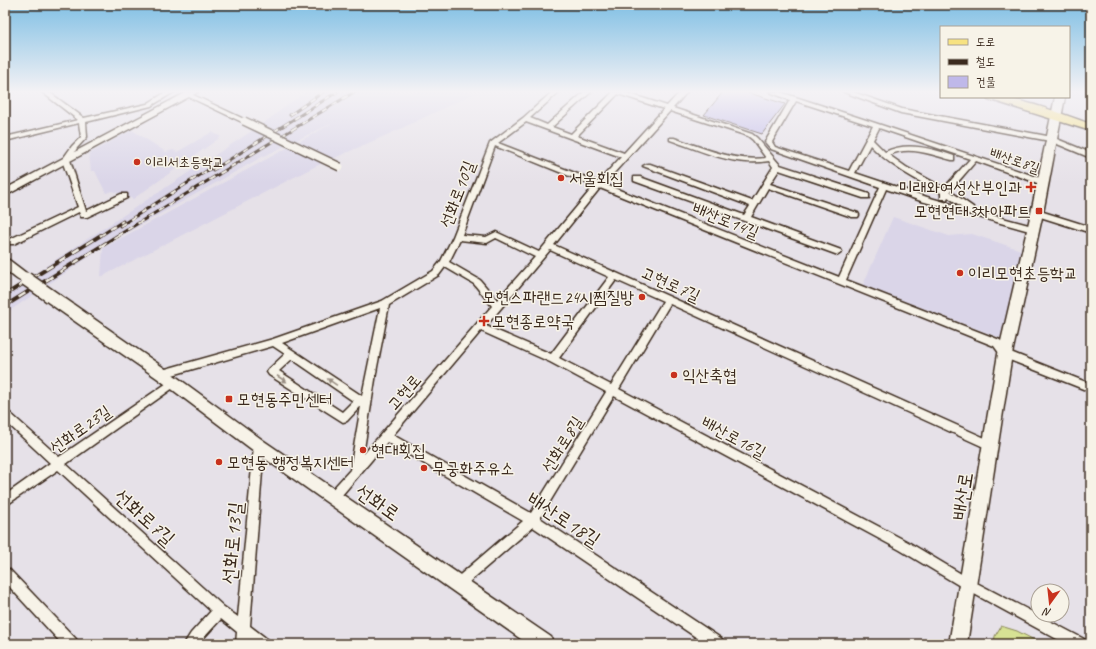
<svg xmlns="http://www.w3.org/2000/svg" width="1096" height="649" font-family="Caveat,'Poor Story',sans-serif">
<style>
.built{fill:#dad5e8}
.green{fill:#d7e294;stroke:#898659}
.building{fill:#bfb8e9;stroke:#3b2a1e}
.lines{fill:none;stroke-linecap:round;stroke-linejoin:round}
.street-casing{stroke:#3b2a1e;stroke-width:3}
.secondary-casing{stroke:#3b2a1e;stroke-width:3}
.primary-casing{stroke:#3b2a1e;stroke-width:3}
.street{fill:#f7f3e8;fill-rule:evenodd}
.secondary{fill:#f7f3e8;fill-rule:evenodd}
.primary{fill:#f7e281;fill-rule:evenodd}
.rail-far1-casing{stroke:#3b2a1e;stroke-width:3}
.rail-casing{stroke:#3b2a1e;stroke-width:4}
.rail-far1{stroke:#f7f3e8;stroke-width:2;stroke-dasharray:6;stroke-linecap:butt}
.rail{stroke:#f7f3e8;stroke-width:2.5;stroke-dasharray:8;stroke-linecap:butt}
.street-bridge-casing{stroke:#3b2a1e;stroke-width:10;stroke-linecap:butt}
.secondary-bridge-casing{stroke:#3b2a1e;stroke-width:16;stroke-linecap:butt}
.street-bridge{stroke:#f7f3e8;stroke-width:7}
.secondary-bridge{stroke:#f7f3e8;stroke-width:13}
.oneway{fill:#998e83}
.poi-dot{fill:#c8321e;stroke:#f7f3e8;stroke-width:1.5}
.labels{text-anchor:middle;stroke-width:3;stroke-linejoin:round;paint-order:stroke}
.far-street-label{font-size:14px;fill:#3b2a1e;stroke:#f7f3e8}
.far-poi-label{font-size:14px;fill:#3b2a1e;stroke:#f7f3e8;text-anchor:start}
.poi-label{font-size:17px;fill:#3b2a1e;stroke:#f7f3e8;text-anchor:start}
.street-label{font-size:17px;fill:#3b2a1e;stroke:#f7f3e8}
.near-street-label{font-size:20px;fill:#3b2a1e;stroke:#f7f3e8}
</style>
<rect width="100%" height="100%" fill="#e6e1e8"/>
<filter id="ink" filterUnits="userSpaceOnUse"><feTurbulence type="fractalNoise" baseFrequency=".025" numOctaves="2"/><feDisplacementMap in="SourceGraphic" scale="8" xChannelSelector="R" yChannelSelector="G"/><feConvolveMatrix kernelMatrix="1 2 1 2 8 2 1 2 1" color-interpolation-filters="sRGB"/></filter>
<g filter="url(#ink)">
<g class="built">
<path d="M 305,92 L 477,92 L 398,130 L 314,167 L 101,277 L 103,248 L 333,123 L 326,126 L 260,158 L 112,241 L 5,314 L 5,293 L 261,125 Z"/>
<path d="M 132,130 L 166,152 L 173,150 L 177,152 L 212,132 L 221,137 L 133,199 L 113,191 L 106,193 L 95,171 L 91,171 L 89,154 Z"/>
<path d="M 893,217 L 949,236 L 972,234 L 1021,250 L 1001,338 L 863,285 Z"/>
</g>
<path class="green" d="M 1001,626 L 1017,631 L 1042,644 L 994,644 L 995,636 Z"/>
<path class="building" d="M 723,92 L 746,92 L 785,104 L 762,134 L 704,115 Z"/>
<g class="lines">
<defs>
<g id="street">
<path d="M 42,92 L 49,92 L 84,118 L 147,104 L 166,92 L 174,92 L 151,106 L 86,122 L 87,137 L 77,148 L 70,160 L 86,211 L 121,194 L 127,194 L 127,198 L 87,217 L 81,217 L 79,212 L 14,244 L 5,244 L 5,238 L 10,239 L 78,207 L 62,160 L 72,146 L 81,137 L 79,123 L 5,141 L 5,137 L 78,120 Z"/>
<path d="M 552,92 L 559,92 L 530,118 L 547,125 L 584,92 L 591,92 L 552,127 L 571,134 L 613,92 L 624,92 L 667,106 L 680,92 L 687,92 L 673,108 L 752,134 L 757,138 L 780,165 L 869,194 L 869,198 L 863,198 L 779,170 L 770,184 L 858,213 L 859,215 L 858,217 L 852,217 L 768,188 L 751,217 L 841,250 L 842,252 L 838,255 L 634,181 L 634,177 L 640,177 L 744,215 L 750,206 L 643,166 L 647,164 L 650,164 L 752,201 L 773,167 L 769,161 C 734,167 702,151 670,140 L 670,138 L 674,138 C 704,148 734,162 766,158 L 753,140 L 748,136 L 670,111 L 604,184 L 839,277 L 880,187 L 771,149 L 765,142 L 790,100 L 770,92 L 780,92 L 860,118 L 1046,180 L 1046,184 L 1040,184 L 976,161 L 950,191 L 973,207 L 973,210 L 1036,227 L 1037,229 L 1033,232 L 921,201 L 886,189 L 846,280 L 1000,340 L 1008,351 L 1091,384 L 1091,392 L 1002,357 L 994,346 L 600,188 L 554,245 L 994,442 L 995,445 L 994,448 L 990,450 L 986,448 L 670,304 L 619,389 L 908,542 L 973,581 L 1084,639 L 1085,644 L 1066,644 L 965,589 L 900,550 L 614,396 L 540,518 L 722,639 L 723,644 L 706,644 L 533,527 L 462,588 L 458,590 L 454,588 L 452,584 L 454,580 L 523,521 L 387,442 L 337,501 L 333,502 L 329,501 L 327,497 L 329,493 L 350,470 L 361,406 L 347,421 L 343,422 L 269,375 L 267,372 L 269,369 L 285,354 L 273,346 L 162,378 L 159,377 L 157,374 L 159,371 L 162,370 L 273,339 L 382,301 L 433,271 L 441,261 L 453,237 L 490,143 L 523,118 ZM 618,94 L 664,109 L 624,153 L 577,136 ZM 796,101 L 873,126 L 849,171 L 775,147 L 772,142 ZM 526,122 L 621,157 L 598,182 L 498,143 ZM 879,128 L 970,159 L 944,188 L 906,167 L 889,155 C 909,145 932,155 952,160 L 954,160 L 954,156 C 933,149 907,141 885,152 L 873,140 ZM 870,145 C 890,166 915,179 941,193 L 941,199 L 947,199 L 948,197 L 962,207 L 927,197 L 855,173 ZM 495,146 L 594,186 L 539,252 L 496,232 L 486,237 L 462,235 ZM 496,238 L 535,257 L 497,300 L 480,280 L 449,262 L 460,240 L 487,243 ZM 550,250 L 609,277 L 551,354 L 486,326 ZM 445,267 L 474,284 L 492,306 L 363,455 L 377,367 L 389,305 L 439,275 ZM 616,280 L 663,301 L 611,385 L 559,358 ZM 380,308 L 362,396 L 282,343 ZM 481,331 L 550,362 L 606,392 L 531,513 L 393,435 ZM 292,359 L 353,401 L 342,412 L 279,371 Z"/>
<path d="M 844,92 L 853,92 L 902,109 L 1052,137 L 1091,153 L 1091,158 L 1050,141 L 901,113 Z"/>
<path d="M 189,93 L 246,120 L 247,121 L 242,122 L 187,96 L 186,95 Z"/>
<path d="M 1037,210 L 1091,227 L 1091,233 L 1034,215 L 1033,213 Z"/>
<path d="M 173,379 L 176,380 L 178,383 L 176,386 L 66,464 L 224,607 L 238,617 L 254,446 L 255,443 L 259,441 L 263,443 L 264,446 L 250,626 L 267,639 L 268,644 L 252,644 L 249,642 L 248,644 L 236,644 L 237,632 L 221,619 L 198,644 L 184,644 L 191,633 L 211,611 L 58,470 L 5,506 L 5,495 L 50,463 L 5,421 L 5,411 L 9,412 L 59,457 Z"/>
<path d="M 5,567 L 9,569 L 76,639 L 77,644 L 62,644 L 5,582 Z"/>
</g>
<g id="secondary">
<path d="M 187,92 L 198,92 L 5,196 L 5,189 Z"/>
<path d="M 1055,97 L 1065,97 L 1043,213 L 1012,354 L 967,644 L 949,644 L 998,354 L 1031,213 Z"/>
<path d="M 5,259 L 9,260 L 30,276 L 32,279 L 30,282 C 21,285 12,275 5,269 Z"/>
<path d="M 110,333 L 115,334 L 167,370 L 264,441 L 551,637 L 553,644 L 528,644 L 254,451 L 157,378 L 105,342 L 103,338 L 105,334 Z"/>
</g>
<path id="primary" d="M 987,97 C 1021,97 1059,113 1091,124 L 1091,131 L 988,99 Z"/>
</defs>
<use href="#street" class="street-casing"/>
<use href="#secondary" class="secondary-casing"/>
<use href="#primary" class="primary-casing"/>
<use href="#street" class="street"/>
<use href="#secondary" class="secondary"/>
<use href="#primary" class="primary"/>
<defs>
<g id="rail-far1">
<path d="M 290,115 L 323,92"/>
<path d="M 213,170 L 337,92"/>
<path d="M 120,226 L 216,165"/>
<path d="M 100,236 L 123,221"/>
<path d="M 117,236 L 354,92"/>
</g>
<g id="rail">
<path d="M 5,295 L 101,235"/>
<path d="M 5,306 L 119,235"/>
</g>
</defs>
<use href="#rail-far1" class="rail-far1-casing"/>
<use href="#rail" class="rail-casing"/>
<use href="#rail-far1" class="rail-far1"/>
<use href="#rail" class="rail"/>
<defs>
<path id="street-bridge" d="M 244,121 L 340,167"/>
<path id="secondary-bridge" d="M 26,279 L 110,338"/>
</defs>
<use href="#street-bridge" class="street-bridge-casing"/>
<use href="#secondary-bridge" class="secondary-bridge-casing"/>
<use href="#street-bridge" class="street-bridge"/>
<use href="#secondary-bridge" class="secondary-bridge"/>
</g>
<defs><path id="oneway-solid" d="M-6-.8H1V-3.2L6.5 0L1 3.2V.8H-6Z"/></defs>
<g class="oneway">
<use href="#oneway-solid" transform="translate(282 379) rotate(33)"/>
<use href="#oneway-solid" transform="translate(332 382) rotate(-146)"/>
</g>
</g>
<linearGradient id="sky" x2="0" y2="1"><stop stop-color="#7fbfe4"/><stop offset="0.5" stop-color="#f4f2f5"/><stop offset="1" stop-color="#f4f2f5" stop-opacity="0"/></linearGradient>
<rect width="1096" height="183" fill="url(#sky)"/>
<g class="poi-dot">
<circle cx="137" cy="162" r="4"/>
<circle cx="561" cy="178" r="4"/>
<path d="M1029 181h4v4h4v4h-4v4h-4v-4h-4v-4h4z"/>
<rect x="1035" y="207" width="8" height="8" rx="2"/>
<circle cx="960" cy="273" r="4"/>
<circle cx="642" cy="297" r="4"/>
<path d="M482 315h4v4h4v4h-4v4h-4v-4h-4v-4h4z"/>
<circle cx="674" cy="375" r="4"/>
<rect x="225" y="395" width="8" height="8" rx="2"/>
<circle cx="363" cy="450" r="4"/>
<circle cx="219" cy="462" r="4"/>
<circle cx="424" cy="468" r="4"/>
</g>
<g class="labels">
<g class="far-street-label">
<text transform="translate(1015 160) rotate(19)" y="5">배산로8길</text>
</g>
<g class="far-poi-label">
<text x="145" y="167">이리서초등학교</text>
</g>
<g class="poi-label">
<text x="569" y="184">서울회집</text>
<text x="1022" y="193" text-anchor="end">미래와여성산부인과</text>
<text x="1031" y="217" text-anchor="end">모현현대3차아파트</text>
<text x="968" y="279">이리모현초등학교</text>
<text x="634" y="303" text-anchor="end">모현스파랜드24시찜질방</text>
<text x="492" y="327">모현종로약국</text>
<text x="682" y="381">익산축협</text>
<text x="237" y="405">모현동주민센터</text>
<text x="371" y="456">현대횟집</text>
<text x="227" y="468">모현동 행정복지센터</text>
<text x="432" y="474">무궁화주유소</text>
</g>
<g class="street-label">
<text transform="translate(457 194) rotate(-69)" y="6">선화로10길</text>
<text transform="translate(726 220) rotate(22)" y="6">배산로14길</text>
<text transform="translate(671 284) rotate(24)" y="6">고현로7길</text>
<text transform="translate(404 392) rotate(-49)" y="6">고현로</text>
<text transform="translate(80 429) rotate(-35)" y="6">선화로23길</text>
<text transform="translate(734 437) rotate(28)" y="6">배산로16길</text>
<text transform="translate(562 444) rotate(-58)" y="6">선화로8길</text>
</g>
<g class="near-street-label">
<text transform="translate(962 496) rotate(-81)" y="7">배산로</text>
<text transform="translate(378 502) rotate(35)" y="7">선화로</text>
<text transform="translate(145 517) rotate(42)" y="7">선화로7길</text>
<text transform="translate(564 519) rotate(33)" y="7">배산로18길</text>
<text transform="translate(232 543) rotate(-85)" y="7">선화로13길</text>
</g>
</g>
<rect width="1096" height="649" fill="none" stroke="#f7f3e8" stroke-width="20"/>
<rect x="10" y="10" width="1076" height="629" fill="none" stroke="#3b2a1e" stroke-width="1.5" filter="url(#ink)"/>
<rect x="940" y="26" width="130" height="72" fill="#f7f3e8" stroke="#aca397"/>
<rect x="948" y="39" width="20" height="6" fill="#f7e281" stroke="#aca397"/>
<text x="976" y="46" font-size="12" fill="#3b2a1e">도로</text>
<rect x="948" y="59" width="20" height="6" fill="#3b2a1e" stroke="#aca397"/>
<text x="976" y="66" font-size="12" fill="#3b2a1e">철도</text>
<rect x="948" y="76" width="20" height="12" fill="#bfb8e9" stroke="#aca397"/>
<text x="976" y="86" font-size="12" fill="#3b2a1e">건물</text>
<g transform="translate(1050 603) rotate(195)"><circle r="19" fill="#f7f3e8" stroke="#aca397"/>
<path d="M0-3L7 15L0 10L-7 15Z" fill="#c8321e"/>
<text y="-6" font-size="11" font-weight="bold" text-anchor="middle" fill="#3b2a1e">N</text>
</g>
</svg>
